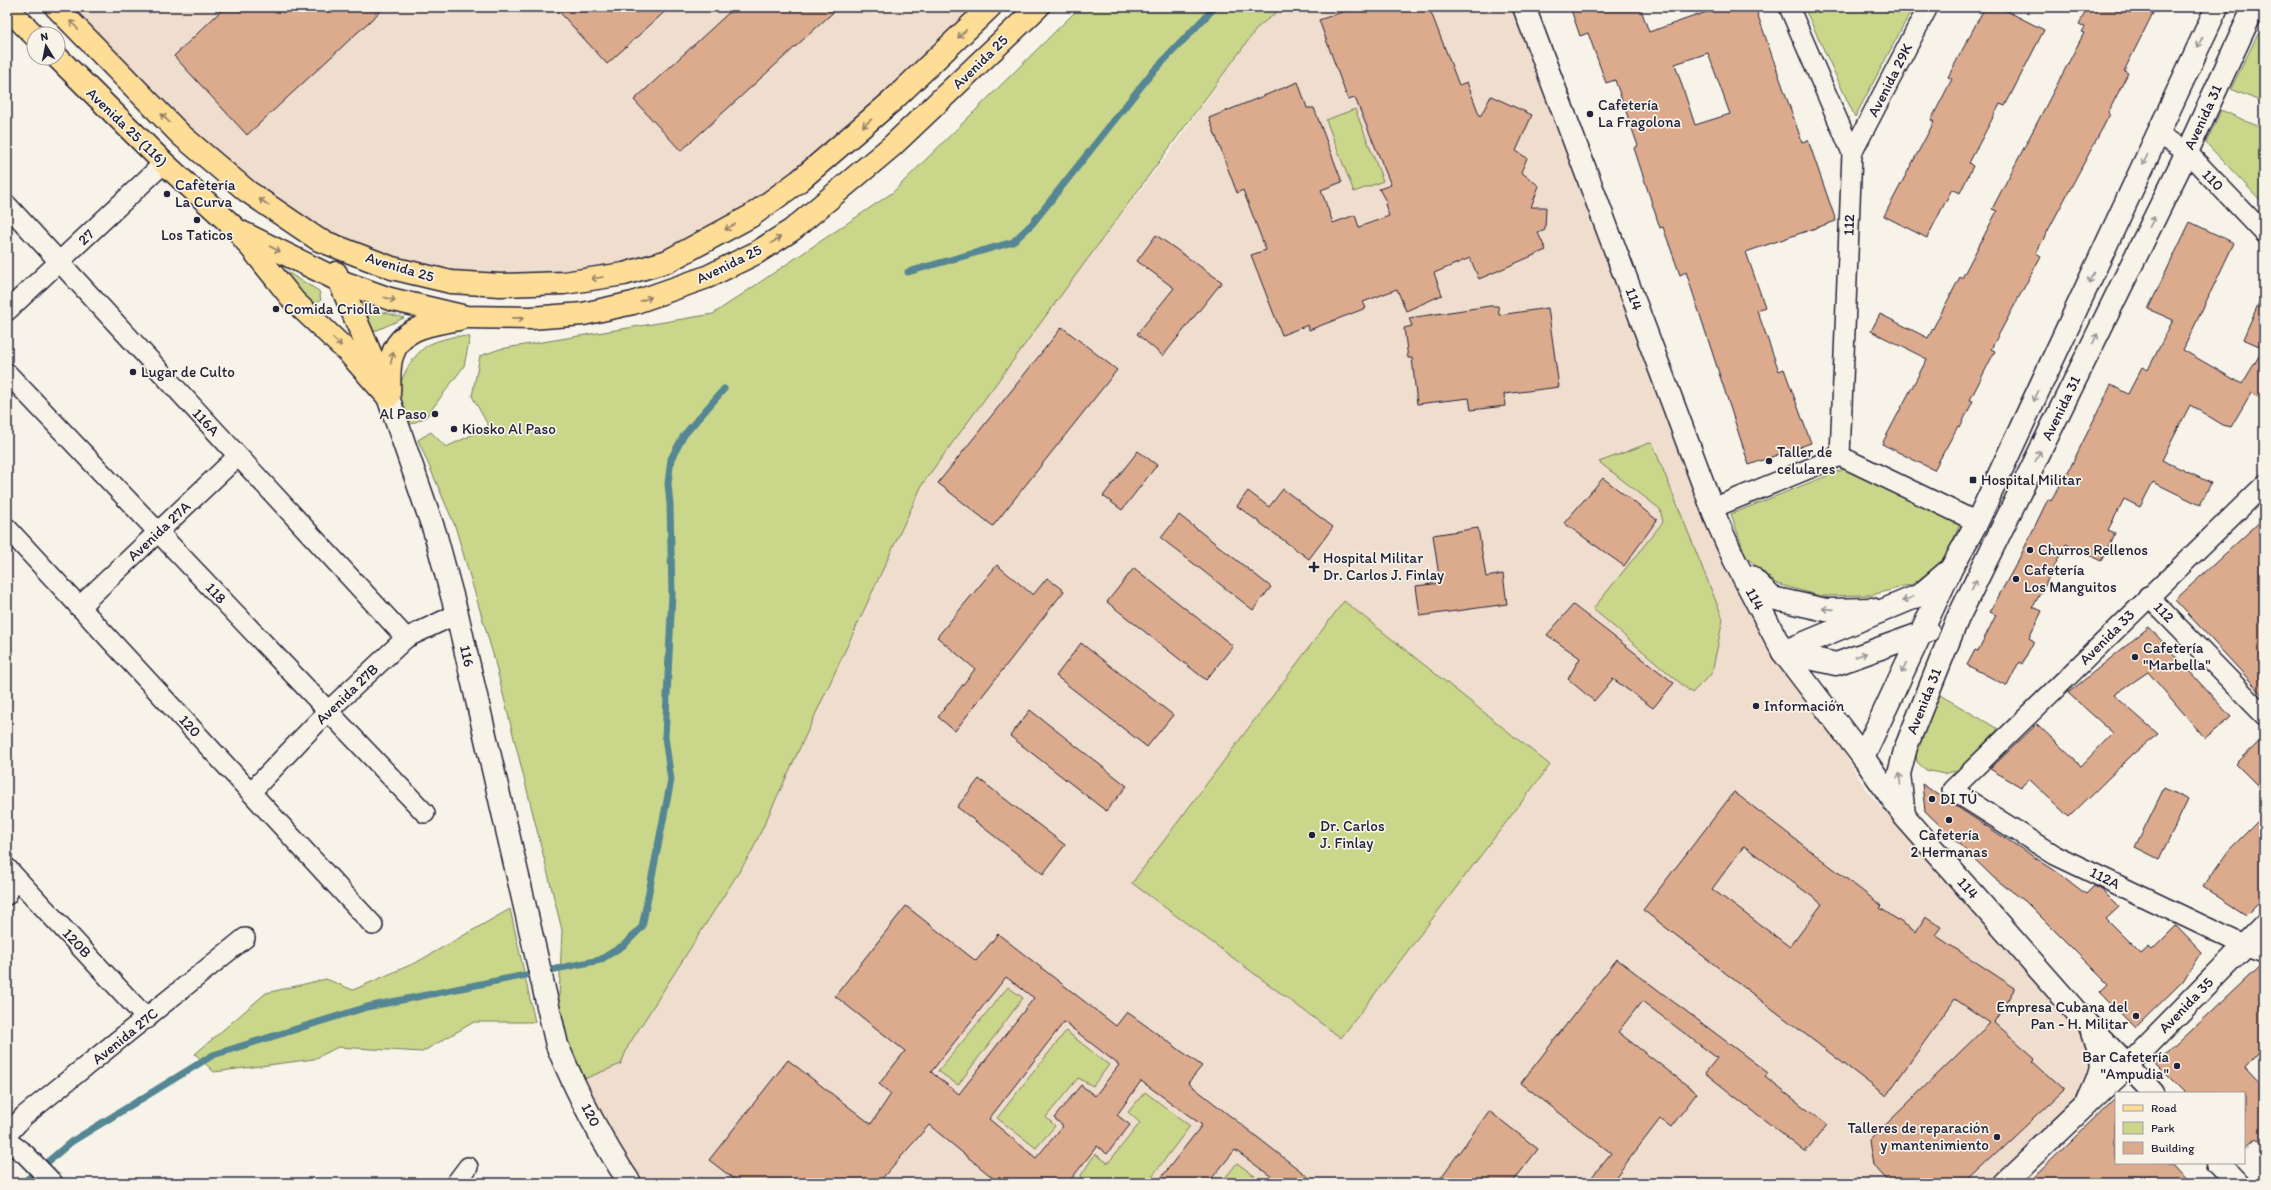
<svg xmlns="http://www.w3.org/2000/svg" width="2271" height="1190" font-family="Itim,sans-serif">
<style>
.built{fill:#efddcd}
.green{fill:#cad689;stroke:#767c62}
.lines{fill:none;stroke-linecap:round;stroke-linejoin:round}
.stream{stroke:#558693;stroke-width:7}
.building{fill:#dcab8e;stroke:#22223b;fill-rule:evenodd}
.street-casing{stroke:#22223b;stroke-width:22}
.secondary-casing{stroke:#22223b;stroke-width:25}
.primary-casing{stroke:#22223b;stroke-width:25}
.street{stroke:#f7f3e8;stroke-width:19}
.secondary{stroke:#f7f3e8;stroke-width:22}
.primary{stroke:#fedd96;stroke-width:22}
.oneway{stroke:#908068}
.oneway2{stroke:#97959a}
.poi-dot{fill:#22223b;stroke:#f7f3e8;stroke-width:1.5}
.labels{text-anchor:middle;stroke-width:3.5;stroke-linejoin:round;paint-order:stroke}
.street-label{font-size:15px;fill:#22223b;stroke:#f7f3e8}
.poi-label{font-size:15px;fill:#22223b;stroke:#f7f3e8;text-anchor:start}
</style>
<rect width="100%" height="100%" fill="#f7f3e8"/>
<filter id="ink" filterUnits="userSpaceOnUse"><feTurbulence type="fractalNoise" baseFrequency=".025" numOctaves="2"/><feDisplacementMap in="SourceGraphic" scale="8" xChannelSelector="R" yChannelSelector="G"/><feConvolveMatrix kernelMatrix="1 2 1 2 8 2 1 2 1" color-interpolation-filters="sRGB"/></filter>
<g filter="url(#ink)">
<g class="built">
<path d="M 56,7 L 976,7 L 799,181 L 624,274 L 451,282 L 291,219 Z"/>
<path d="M 1283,7 L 1524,7 L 1623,269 L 1783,652 L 1867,791 L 2127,1066 L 1992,1183 L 630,1183 L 557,1045 L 621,1064 L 628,1046 L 751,853 L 923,483 L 1061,294 L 1171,150 L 1258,27 Z"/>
</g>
<g class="green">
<path d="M 1080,7 L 1283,7 L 1258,27 L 923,483 L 751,853 L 628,1046 L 621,1064 L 584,1079 L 557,1045 L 562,930 L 493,654 L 455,526 L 418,440 L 431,432 L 446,447 L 489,427 L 472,396 L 480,356 L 500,349 L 713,314 L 892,193 Z"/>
<path d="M 1804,7 L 1913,7 L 1855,117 Z"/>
<path d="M 2258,34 L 2264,37 L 2264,103 L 2231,89 Z"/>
<path d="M 1355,109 L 1383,181 L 1354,192 L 1326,120 Z"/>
<path d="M 2221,110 L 2264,129 L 2264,204 L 2206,143 Z"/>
<path d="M 282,269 L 319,291 L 321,300 L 313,305 L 304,299 Z"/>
<path d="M 365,307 L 404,318 L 373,332 Z"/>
<path d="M 457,336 L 470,337 L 464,366 L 426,417 L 409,425 C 406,418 401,410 399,402 C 396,382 413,353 430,344 C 439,340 448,338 457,336 Z"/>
<path d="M 1652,442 L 1723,619 L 1712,673 L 1692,693 L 1593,609 L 1663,522 L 1660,509 L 1599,462 Z"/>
<path d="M 1844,469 L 1960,524 L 1944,561 L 1913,584 L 1872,595 L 1820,596 L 1777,584 L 1746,557 L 1731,514 Z"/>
<path d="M 1344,601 L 1550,765 L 1341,1038 L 1132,883 Z"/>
<path d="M 1940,695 L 1998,729 L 1959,770 L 1944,774 L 1926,770 L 1917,762 L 1915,747 Z"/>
<path d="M 510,909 L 535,1022 L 474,1022 L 422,1052 L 338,1047 L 314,1059 L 214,1072 L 195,1054 L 266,993 L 326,979 L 353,990 L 417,962 Z"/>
<path d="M 1008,987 L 1023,998 L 958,1085 L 938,1071 Z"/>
<path d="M 1066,1031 L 1109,1065 L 1093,1086 L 1078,1078 L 1046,1117 L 1055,1126 L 1036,1148 L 997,1118 Z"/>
<path d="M 1145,1092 L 1190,1126 L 1147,1183 L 1086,1183 L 1080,1177 L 1095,1154 L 1108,1163 L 1140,1123 L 1128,1112 Z"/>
<path d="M 1237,1163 L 1260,1180 L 1258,1183 L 1221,1183 Z"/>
</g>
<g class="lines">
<g class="stream">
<path d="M 908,272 L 1013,242 L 1032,224 L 1150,75 L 1215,7"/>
<path d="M 23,1183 L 71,1142 L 213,1055 L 367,1007 L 600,960 L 624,945 L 642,927 L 671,780 L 665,737 L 672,594 L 670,504 L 668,484 L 671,459 L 684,435 L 724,389"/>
</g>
</g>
<g class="building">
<path d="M 225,7 L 385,7 L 247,135 L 174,56 Z"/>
<path d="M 555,7 L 670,7 L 607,64 Z"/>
<path d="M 735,7 L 839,7 L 681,151 L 634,100 Z"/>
<path d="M 1344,7 L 1429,7 L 1459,85 L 1467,82 L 1480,117 L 1491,96 L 1532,115 L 1516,151 L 1527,158 L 1521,172 L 1539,186 L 1531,207 L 1546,207 L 1545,230 L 1538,233 L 1546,250 L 1479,279 L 1470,258 L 1434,273 L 1442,295 L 1406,311 L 1397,289 L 1363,302 L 1366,308 L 1309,330 L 1308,325 L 1282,335 L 1251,255 L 1266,250 L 1243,190 L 1237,193 L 1209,118 L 1298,82 L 1307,108 L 1314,108 L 1342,182 L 1321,190 L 1333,223 L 1355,215 L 1359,227 L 1389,216 L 1385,204 L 1387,203 L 1379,189 L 1391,185 L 1355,98 L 1348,100 L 1319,20 L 1345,11 Z"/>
<path d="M 1570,7 L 1640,7 L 1649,32 L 1721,7 L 1755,7 L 1802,142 L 1808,140 L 1836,221 L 1746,252 L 1765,307 L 1757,310 L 1779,371 L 1784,369 L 1811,443 L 1749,465 L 1686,272 L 1680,275 L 1663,227 L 1660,228 L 1634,148 L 1638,146 L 1615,80 L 1606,83 L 1588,33 L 1580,36 ZM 1708,53 L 1730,114 L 1695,125 L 1675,64 Z"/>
<path d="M 1985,7 L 1999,7 L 2044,30 L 2005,106 L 2000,104 L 1969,163 L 1973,166 L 1960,193 L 1952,189 L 1927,238 L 1884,216 L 1934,122 L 1931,120 L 1952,79 L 1948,77 Z"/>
<path d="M 2088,7 L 2156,7 L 2124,71 L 2128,73 L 2108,113 L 2110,114 L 2036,253 L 2041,256 L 1991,349 L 1995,351 L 1970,400 L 1973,401 L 1960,427 L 1958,426 L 1934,470 L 1882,444 L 1927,359 L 1871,331 L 1880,314 L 1928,338 L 1960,277 L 1962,278 L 1997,211 L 1992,209 L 2084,33 L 2082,32 L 2085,27 L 2079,24 Z"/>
<path d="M 2190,222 L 2234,243 L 2183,350 L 2242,384 L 2264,348 L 2243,339 L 2264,291 L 2264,400 L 2251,393 L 2231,427 L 2223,425 L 2190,405 L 2162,460 L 2211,483 L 2200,505 L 2153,482 L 2140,507 L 2124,499 L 2108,530 L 2115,533 L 2101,561 L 2066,544 L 2033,607 L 2042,611 L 2029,638 L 2034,641 L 2022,664 L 2019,662 L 2007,686 L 1967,665 L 1975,650 L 1978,651 L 1996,615 L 1990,612 L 2020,557 L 2048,499 L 2051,501 L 2068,472 L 2111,385 L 2128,394 L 2142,367 L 2148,370 L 2173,320 L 2148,309 Z"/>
<path d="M 1156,235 L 1222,282 L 1163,356 L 1137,334 L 1174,288 L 1137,261 Z"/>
<path d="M 1490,306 L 1498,306 L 1499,315 L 1548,308 L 1559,387 L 1504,394 L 1505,406 L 1471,410 L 1469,398 L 1417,404 L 1412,358 L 1408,358 L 1404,328 L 1412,326 L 1409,318 Z"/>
<path d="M 1062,327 L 1117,370 L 993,526 L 938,483 Z"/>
<path d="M 1138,451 L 1157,465 L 1122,510 L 1103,496 Z"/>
<path d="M 1603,478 L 1657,520 L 1624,566 L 1564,523 Z"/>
<path d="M 1283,489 L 1333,527 L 1309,559 L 1237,506 L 1248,491 L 1269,507 Z"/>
<path d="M 1179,515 L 1271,587 L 1253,610 L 1161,538 Z"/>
<path d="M 2264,518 L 2264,696 L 2175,600 Z"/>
<path d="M 1478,528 L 1486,577 L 1503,574 L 1507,604 L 1420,616 L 1416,586 L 1440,583 L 1433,535 Z"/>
<path d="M 997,565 L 1033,595 L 1047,578 L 1064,591 L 955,731 L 938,717 L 975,669 L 937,637 Z"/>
<path d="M 1134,568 L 1233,646 L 1206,680 L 1107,602 Z"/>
<path d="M 1573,605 L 1674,683 L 1653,708 L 1613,679 L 1594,701 L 1568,679 L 1580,658 L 1547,635 Z"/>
<path d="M 2149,627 L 2231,717 L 2205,738 L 2148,672 L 2114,695 L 2158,734 L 2133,754 L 2069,817 L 2029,779 L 2021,787 L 1990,769 L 2037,724 L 2081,766 L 2113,733 L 2068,693 Z"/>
<path d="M 1081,643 L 1173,715 L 1147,747 L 1056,676 Z"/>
<path d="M 1030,710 L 1127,786 L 1106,811 L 1010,736 Z"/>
<path d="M 2264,737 L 2264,792 L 2236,764 Z"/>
<path d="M 979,779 L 1065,845 L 1043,874 L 957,807 Z"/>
<path d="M 1922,784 L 2057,872 L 2086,894 L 2094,886 L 2102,890 L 2119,907 L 2106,919 L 2141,954 L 2149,947 L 2152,950 L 2176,926 L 2201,952 L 2183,981 L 2135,1028 L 2100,992 L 2108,984 L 2025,901 L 1994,878 L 1925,811 Z"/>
<path d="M 2164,788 L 2188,800 L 2159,859 L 2135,847 Z"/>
<path d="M 1734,792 L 1882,906 L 1880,908 L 1916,932 L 1925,917 L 1941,927 L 1935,935 L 2015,988 L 1994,1022 L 2035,1058 L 2032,1061 L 2064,1090 L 1965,1183 L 1890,1183 L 1873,1165 L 1869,1141 L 1990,1023 L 1955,999 L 1886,1096 L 1643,910 ZM 1744,846 L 1822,904 L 1790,947 L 1712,889 Z"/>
<path d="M 2264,815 L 2264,897 L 2246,915 L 2203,887 L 2229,850 Z"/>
<path d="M 906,906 L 976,961 L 998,934 L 1116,1026 L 1127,1012 L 1202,1066 L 1188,1083 L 1316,1183 L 1280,1183 L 1235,1150 L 1208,1183 L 1157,1183 L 1202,1125 L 1141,1081 L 1117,1115 L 1130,1125 L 1107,1154 L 1097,1146 L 1068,1183 L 999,1183 L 929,1125 L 878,1183 L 739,1183 L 709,1160 L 788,1060 L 871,1124 L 891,1094 L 879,1084 L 905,1051 L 835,996 ZM 1006,977 L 1034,998 L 959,1094 L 931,1072 ZM 1064,1022 L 1119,1065 L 1095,1096 L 1081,1085 L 1054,1118 L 1063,1126 L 1036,1158 L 989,1119 Z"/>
<path d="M 1617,959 L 1768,1073 L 1765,1077 L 1827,1125 L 1805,1152 L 1705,1073 L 1717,1058 L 1642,1001 L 1618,1032 L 1697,1093 L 1671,1127 L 1660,1119 L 1611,1183 L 1587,1183 L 1611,1153 L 1521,1083 Z"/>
<path d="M 2263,963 L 2264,1047 L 2245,1069 L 2264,1089 L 2264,1150 L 2255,1141 L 2244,1151 L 2244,1093 L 2185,1093 L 2156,1064 Z"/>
<path d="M 2116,1097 L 2116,1163 L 2174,1163 L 2192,1183 L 2028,1183 Z"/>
<path d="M 1489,1111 L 1538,1149 L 1512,1183 L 1437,1183 Z"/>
</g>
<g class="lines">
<defs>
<g id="street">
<path d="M 1789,7 L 1852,153 L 1840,456"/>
<path d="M 2158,134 L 2187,152 L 2264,233"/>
<path d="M 1852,153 L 1928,7"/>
<path d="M 7,205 L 406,638"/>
<path d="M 7,311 L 164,163"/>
<path d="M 7,373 L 425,813"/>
<path d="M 2264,485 L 1952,790 L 2055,855 L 2244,945 L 2264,952"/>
<path d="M 1713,508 L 1840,456 L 1977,522"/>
<path d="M 7,528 L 373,925"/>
<path d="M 2148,596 L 2264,715"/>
<path d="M 79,607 L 238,456"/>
<path d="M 251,792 L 328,711 L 406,638 L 457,614"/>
<path d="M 7,868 L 147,1019"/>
<path d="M 7,895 L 15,877"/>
<path d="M 7,1135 L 24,1116 L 245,938"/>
<path d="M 7,1141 L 25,1154 L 53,1183"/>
<path d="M 456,1183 L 468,1167"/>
</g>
<g id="secondary">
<path d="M 1524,7 L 1717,521 L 1734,559 L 1783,652 L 1863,757 L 1905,817 L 2088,1025 L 2153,1093"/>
<path d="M 388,397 L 435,533 L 457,614 L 557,1045 C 577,1093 601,1140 630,1183"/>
<path d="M 1751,577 L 1772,598 L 1826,610 L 1872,609"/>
<path d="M 1783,652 L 1920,595 L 1947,572"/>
<path d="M 1783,652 L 1836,664 L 1928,631"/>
<path d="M 1863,757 L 1951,569 L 1977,522 L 2217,7"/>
<path d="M 1904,814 L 1899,774 L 1906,747 L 1957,620 L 2187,152 L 2254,7"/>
<path d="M 2089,1098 C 2103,1069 2105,1063 2092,1033"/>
<path d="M 2219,1163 L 2238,1183"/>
<path d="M 2004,1183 L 2127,1066 L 2264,926"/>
</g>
<g id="primary">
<path d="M 56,7 L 181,135 L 247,191 L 319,240 L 392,268 L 451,282 L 500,285 L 564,283 L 624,274 L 668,261 L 751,216 L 799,181 L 892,101 L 990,7"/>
<path d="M 7,8 L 34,35"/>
<path d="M 58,58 L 164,163 L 237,230 L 340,281 L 390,299 L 466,317 L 531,318 L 583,314 L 633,303 L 707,277 L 756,253 L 792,230 L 892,146 L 1038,7"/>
<path d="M 241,235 L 294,301 L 348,352 L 388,397"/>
<path d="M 336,273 L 382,381"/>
<path d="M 389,394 C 390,382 388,367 392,356 C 401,326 433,324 459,319"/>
</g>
</defs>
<use href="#street" class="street-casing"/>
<use href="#secondary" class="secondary-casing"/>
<use href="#primary" class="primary-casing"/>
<use href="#street" class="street"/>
<use href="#secondary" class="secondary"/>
<use href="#primary" class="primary"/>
</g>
<defs><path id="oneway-shaft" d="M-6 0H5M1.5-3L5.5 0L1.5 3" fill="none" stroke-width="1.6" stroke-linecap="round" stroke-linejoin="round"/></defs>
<g class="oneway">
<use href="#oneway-shaft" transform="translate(74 25) rotate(-135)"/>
<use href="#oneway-shaft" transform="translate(962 34) rotate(136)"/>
<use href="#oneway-shaft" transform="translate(165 118) rotate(-134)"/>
<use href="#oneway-shaft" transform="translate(867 123) rotate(139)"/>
<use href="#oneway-shaft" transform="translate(264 202) rotate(-147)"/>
<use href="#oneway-shaft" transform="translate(730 227) rotate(151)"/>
<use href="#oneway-shaft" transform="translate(776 240) rotate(-33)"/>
<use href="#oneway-shaft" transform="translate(275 249) rotate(27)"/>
<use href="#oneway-shaft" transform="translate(597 278) rotate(171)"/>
<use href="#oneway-shaft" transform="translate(390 299) rotate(17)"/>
<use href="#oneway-shaft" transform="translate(646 299) rotate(-20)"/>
<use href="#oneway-shaft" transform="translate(518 318) rotate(1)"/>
<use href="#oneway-shaft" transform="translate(337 342) rotate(43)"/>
<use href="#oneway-shaft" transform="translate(392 358) rotate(-77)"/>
</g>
<g class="oneway2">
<use href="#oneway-shaft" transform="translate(2200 42) rotate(115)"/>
<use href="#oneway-shaft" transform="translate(2145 160) rotate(115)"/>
<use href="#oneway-shaft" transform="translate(2152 222) rotate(-64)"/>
<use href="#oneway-shaft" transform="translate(2091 278) rotate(115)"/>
<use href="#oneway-shaft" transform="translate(2095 339) rotate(-64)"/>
<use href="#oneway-shaft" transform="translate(2036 396) rotate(115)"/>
<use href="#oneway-shaft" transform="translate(2038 456) rotate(-64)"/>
<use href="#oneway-shaft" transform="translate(1974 585) rotate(-64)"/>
<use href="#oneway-shaft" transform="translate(1908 599) rotate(159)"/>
<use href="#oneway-shaft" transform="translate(1828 609) rotate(-176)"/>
<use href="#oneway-shaft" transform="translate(1861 655) rotate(-20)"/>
<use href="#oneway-shaft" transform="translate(1904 668) rotate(115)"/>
<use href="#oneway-shaft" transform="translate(1900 779) rotate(-94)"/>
</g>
</g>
<g class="poi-dot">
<circle cx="1590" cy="114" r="4"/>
<circle cx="167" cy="194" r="4"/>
<circle cx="197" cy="220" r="4"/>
<circle cx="276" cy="309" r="4"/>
<circle cx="133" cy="372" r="4"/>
<circle cx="435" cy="414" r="4"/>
<circle cx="454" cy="429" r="4"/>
<circle cx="1769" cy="461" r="4"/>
<rect x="1969" y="476" width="8" height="8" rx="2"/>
<circle cx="2030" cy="550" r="4"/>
<path d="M1312 561h4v4h4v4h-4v4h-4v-4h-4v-4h4z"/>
<circle cx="2016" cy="579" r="4"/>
<circle cx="2135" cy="657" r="4"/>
<circle cx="1756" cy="706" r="4"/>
<circle cx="1932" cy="799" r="4"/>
<circle cx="1949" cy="820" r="4"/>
<circle cx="1312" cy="835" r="4"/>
<circle cx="2136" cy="1016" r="4"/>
<circle cx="2177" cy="1066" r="4"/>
<circle cx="1997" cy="1137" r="4"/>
</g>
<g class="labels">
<g class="street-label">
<text transform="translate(980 62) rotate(-44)" y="5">Avenida 25</text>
<text transform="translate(1890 80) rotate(-63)" y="5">Avenida 29K</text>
<text transform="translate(2203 117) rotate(-65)" y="5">Avenida 31</text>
<text transform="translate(127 127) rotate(44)" y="5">Avenida 25 (116)</text>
<text transform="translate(2213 180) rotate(46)" y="5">110</text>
<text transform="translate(1849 225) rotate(-88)" y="5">112</text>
<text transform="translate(86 237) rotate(-43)" y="5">27</text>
<text transform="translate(729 264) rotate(-26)" y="5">Avenida 25</text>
<text transform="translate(400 267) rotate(17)" y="5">Avenida 25</text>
<text transform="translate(1634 299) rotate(69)" y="5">114</text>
<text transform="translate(2061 408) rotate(-64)" y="5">Avenida 31</text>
<text transform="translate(206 422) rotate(47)" y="5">116A</text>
<text transform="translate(159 531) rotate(-43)" y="5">Avenida 27A</text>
<text transform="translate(216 593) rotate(47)" y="5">118</text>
<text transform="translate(1755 599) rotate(62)" y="5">114</text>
<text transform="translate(2164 612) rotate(46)" y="5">112</text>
<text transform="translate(2107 637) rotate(-45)" y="5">Avenida 33</text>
<text transform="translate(467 656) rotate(77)" y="5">116</text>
<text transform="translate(347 694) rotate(-44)" y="5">Avenida 27B</text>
<text transform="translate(1924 701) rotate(-68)" y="5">Avenida 31</text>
<text transform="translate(190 726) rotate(47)" y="5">120</text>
<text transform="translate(2105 878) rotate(26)" y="5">112A</text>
<text transform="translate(1968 888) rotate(48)" y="5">114</text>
<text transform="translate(77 943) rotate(47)" y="5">120B</text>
<text transform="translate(2186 1005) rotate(-46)" y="5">Avenida 35</text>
<text transform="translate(125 1036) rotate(-39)" y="5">Avenida 27C</text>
<text transform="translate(591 1115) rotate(63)" y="5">120</text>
</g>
<g class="poi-label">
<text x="1598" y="110">Cafetería<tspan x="1598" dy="17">La Fragolona</tspan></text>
<text x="175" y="190">Cafetería<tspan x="175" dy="17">La Curva</tspan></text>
<text x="197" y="240" text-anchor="middle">Los Taticos</text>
<text x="284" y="314">Comida Criolla</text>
<text x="141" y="377">Lugar de Culto</text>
<text x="427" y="419" text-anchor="end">Al Paso</text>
<text x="462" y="434">Kiosko Al Paso</text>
<text x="1777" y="457">Taller de<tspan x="1777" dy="17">celulares</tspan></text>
<text x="1981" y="485">Hospital Militar</text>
<text x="2038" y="555">Churros Rellenos</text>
<text x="1323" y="563">Hospital Militar<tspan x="1323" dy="17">Dr. Carlos J. Finlay</tspan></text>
<text x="2024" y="575">Cafetería<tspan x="2024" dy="17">Los Manguitos</tspan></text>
<text x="2143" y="653">Cafetería<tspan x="2143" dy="17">"Marbella"</tspan></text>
<text x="1764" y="711">Información</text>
<text x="1940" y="804">DI TÚ</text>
<text x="1320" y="831">Dr. Carlos<tspan x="1320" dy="17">J. Finlay</tspan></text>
<text x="1949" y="840" text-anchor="middle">Cafetería<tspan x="1949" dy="17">2 Hermanas</tspan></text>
<text x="2128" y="1012" text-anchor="end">Empresa Cubana del<tspan x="2128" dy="17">Pan - H. Militar</tspan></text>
<text x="2169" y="1062" text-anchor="end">Bar Cafetería<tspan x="2169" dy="17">"Ampudia"</tspan></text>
<text x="1989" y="1133" text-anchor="end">Talleres de reparación<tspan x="1989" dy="17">y mantenimiento</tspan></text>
</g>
</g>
<rect width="2271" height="1190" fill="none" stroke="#f7f3e8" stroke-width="24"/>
<rect x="12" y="12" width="2247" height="1166" fill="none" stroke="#22223b" stroke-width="1.5" filter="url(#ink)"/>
<rect x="2115" y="1092" width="130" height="72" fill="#f7f3e8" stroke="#a29fa3"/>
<rect x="2123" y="1105" width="20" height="6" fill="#fedd96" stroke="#a29fa3"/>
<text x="2151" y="1112" font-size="12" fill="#22223b">Road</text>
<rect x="2123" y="1122" width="20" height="12" fill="#cad689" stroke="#a29fa3"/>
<text x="2151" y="1132" font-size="12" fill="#22223b">Park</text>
<rect x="2123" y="1142" width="20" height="12" fill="#dcab8e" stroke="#a29fa3"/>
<text x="2151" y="1152" font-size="12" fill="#22223b">Building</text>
<g transform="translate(46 46) rotate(350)"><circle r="19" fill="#f7f3e8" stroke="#a29fa3"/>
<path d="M0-3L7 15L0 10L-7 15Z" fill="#22223b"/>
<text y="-6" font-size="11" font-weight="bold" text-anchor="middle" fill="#22223b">N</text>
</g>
</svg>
